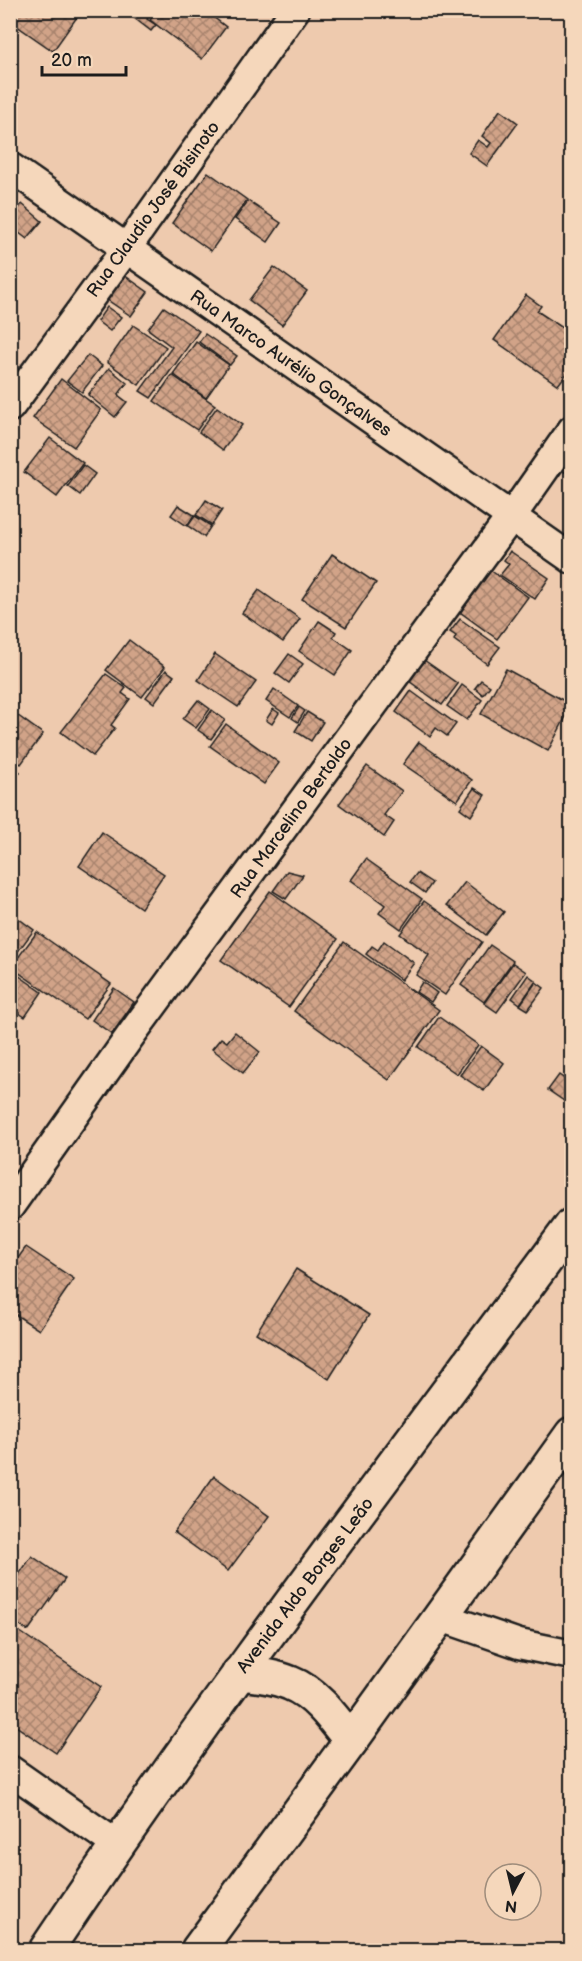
<svg xmlns="http://www.w3.org/2000/svg" width="582" height="1961" font-family="'Balsamiq Sans',sans-serif">
<style>
.building{fill:url(#building-cross-hatch);stroke:#1c1c1c;stroke-width:1.5}
.lines{fill:none;stroke-linecap:round;stroke-linejoin:round}
.street-casing{stroke:#1c1c1c;stroke-width:33}
.secondary-casing{stroke:#1c1c1c;stroke-width:38}
.street{stroke:#f5d7bb;stroke-width:28}
.secondary{stroke:#f5d7bb;stroke-width:33}
.labels{text-anchor:middle;stroke-width:4.5;stroke-linejoin:round;paint-order:stroke}
.street-label{font-size:18px;fill:#1c1c1c;stroke:#f5d7bb}
</style>
<defs>
<pattern id="building-cross-hatch" width="8" height="8" patternUnits="userSpaceOnUse" patternTransform="scale(1.5)"><rect width="8" height="8" fill="#d1a388"/><path d="M0 0l8 8M0 8l8-8" fill="none" stroke="#a9846e"/></pattern>
</defs>
<rect width="100%" height="100%" fill="#eecaae"/>
<filter id="ink" filterUnits="userSpaceOnUse"><feTurbulence type="fractalNoise" baseFrequency=".0167" numOctaves="2"/><feDisplacementMap in="SourceGraphic" scale="12" xChannelSelector="R" yChannelSelector="G"/><feConvolveMatrix kernelMatrix="1 2 1 2 8 2 1 2 1" color-interpolation-filters="sRGB"/></filter>
<g filter="url(#ink)">
<g class="building">
<path d="M 10,10 L 82,10 L 53,51 L 10,21 Z"/>
<path d="M 132,10 L 153,10 L 147,19 L 156,25 L 151,31 L 129,14 Z"/>
<path d="M 157,10 L 204,10 L 226,27 L 202,59 L 150,20 Z"/>
<path d="M 500,110 L 518,123 L 487,166 L 469,153 L 478,140 L 488,147 L 491,143 L 482,136 Z"/>
<path d="M 208,172 L 247,200 L 211,251 L 172,223 Z"/>
<path d="M 248,201 L 281,223 L 268,242 L 235,219 Z"/>
<path d="M 22,204 L 42,221 L 27,239 L 10,226 L 10,217 Z"/>
<path d="M 274,267 L 307,291 L 282,325 L 249,300 Z"/>
<path d="M 124,275 L 148,292 L 131,316 L 106,299 Z"/>
<path d="M 526,295 L 541,306 L 537,311 L 572,334 L 572,367 L 558,385 L 494,340 Z"/>
<path d="M 107,307 L 121,317 L 110,331 L 97,321 Z"/>
<path d="M 164,307 L 199,331 L 151,398 L 140,391 L 172,347 L 148,329 Z"/>
<path d="M 133,325 L 166,347 L 139,385 L 107,362 Z"/>
<path d="M 205,334 L 237,356 L 230,365 L 199,342 Z"/>
<path d="M 196,342 L 229,365 L 206,398 L 173,374 Z"/>
<path d="M 88,355 L 102,366 L 82,392 L 67,381 Z"/>
<path d="M 109,368 L 127,383 L 118,395 L 127,402 L 115,417 L 88,395 Z"/>
<path d="M 172,375 L 215,405 L 197,430 L 154,401 Z"/>
<path d="M 61,379 L 101,410 L 74,447 L 33,418 Z"/>
<path d="M 217,407 L 242,425 L 223,450 L 199,432 Z"/>
<path d="M 50,438 L 83,463 L 57,497 L 24,472 Z"/>
<path d="M 572,457 L 572,477 L 562,470 Z"/>
<path d="M 83,465 L 95,474 L 80,495 L 68,486 Z"/>
<path d="M 206,500 L 222,510 L 212,525 L 196,515 Z"/>
<path d="M 178,505 L 194,515 L 187,526 L 171,515 Z"/>
<path d="M 195,516 L 211,526 L 204,537 L 188,526 Z"/>
<path d="M 510,551 L 549,578 L 535,599 L 500,575 L 509,564 L 504,560 Z"/>
<path d="M 332,554 L 376,583 L 346,627 L 302,599 Z"/>
<path d="M 490,570 L 528,597 L 497,639 L 460,612 Z"/>
<path d="M 259,590 L 300,619 L 283,642 L 242,613 Z"/>
<path d="M 460,619 L 500,647 L 487,664 L 454,640 L 456,636 L 450,632 Z"/>
<path d="M 319,621 L 336,632 L 333,637 L 352,650 L 335,675 L 299,651 Z"/>
<path d="M 129,640 L 165,667 L 142,697 L 106,670 Z"/>
<path d="M 215,654 L 256,682 L 238,707 L 198,680 Z"/>
<path d="M 289,654 L 303,664 L 289,683 L 275,673 Z"/>
<path d="M 424,660 L 458,684 L 442,705 L 409,681 Z"/>
<path d="M 506,669 L 572,705 L 548,751 L 481,714 Z"/>
<path d="M 166,670 L 174,676 L 154,703 L 146,697 Z"/>
<path d="M 106,674 L 126,688 L 122,693 L 130,699 L 111,725 L 115,728 L 93,756 L 61,732 Z"/>
<path d="M 481,680 L 490,686 L 483,695 L 475,688 Z"/>
<path d="M 462,685 L 482,700 L 467,720 L 447,706 Z"/>
<path d="M 274,689 L 298,706 L 290,717 L 266,701 Z"/>
<path d="M 411,691 L 456,724 L 447,736 L 436,728 L 430,737 L 396,712 Z"/>
<path d="M 198,700 L 210,709 L 196,728 L 183,719 Z"/>
<path d="M 299,707 L 305,711 L 298,722 L 292,718 Z"/>
<path d="M 273,709 L 279,713 L 272,724 L 266,720 Z"/>
<path d="M 10,710 L 43,734 L 21,764 L 10,756 Z"/>
<path d="M 212,710 L 225,720 L 211,739 L 198,730 Z"/>
<path d="M 307,712 L 323,722 L 311,741 L 295,731 Z"/>
<path d="M 226,724 L 279,763 L 264,784 L 210,746 Z"/>
<path d="M 419,742 L 472,780 L 457,801 L 403,764 Z"/>
<path d="M 10,765 L 20,772 L 10,785 Z"/>
<path d="M 367,766 L 402,791 L 384,815 L 394,822 L 384,837 L 339,804 Z"/>
<path d="M 474,788 L 485,795 L 471,816 L 460,808 Z"/>
<path d="M 102,832 L 164,874 L 141,908 L 79,866 Z"/>
<path d="M 366,859 L 422,899 L 401,929 L 379,913 L 385,905 L 351,880 Z"/>
<path d="M 287,871 L 303,875 L 286,899 L 273,891 Z"/>
<path d="M 417,873 L 432,883 L 425,893 L 410,882 Z"/>
<path d="M 465,882 L 504,912 L 486,935 L 447,905 Z"/>
<path d="M 270,891 L 338,939 L 289,1007 L 221,960 Z"/>
<path d="M 424,901 L 482,942 L 445,995 L 416,975 L 429,955 L 400,934 Z"/>
<path d="M 18,918 L 34,930 L 10,962 L 10,928 Z"/>
<path d="M 37,932 L 111,984 L 85,1019 L 11,967 Z"/>
<path d="M 384,941 L 414,963 L 401,980 L 366,954 L 372,946 L 378,950 Z"/>
<path d="M 344,942 L 439,1010 L 389,1080 L 294,1011 Z"/>
<path d="M 490,945 L 513,961 L 484,1002 L 461,985 Z"/>
<path d="M 513,963 L 526,972 L 497,1012 L 484,1003 Z"/>
<path d="M 15,973 L 42,992 L 25,1017 L 10,1007 L 10,979 Z"/>
<path d="M 528,975 L 536,981 L 520,1004 L 512,998 Z"/>
<path d="M 422,982 L 437,993 L 431,1002 L 416,992 Z"/>
<path d="M 536,982 L 544,988 L 528,1010 L 520,1005 Z"/>
<path d="M 114,988 L 134,1002 L 112,1034 L 92,1020 Z"/>
<path d="M 439,1017 L 478,1045 L 457,1074 L 418,1047 Z"/>
<path d="M 235,1032 L 260,1052 L 243,1073 L 212,1049 L 221,1038 L 227,1042 Z"/>
<path d="M 481,1046 L 504,1063 L 484,1091 L 460,1075 Z"/>
<path d="M 559,1075 L 572,1084 L 572,1090 L 564,1101 L 548,1090 Z"/>
<path d="M 26,1247 L 74,1279 L 39,1330 L 10,1311 L 10,1269 Z"/>
<path d="M 296,1269 L 369,1315 L 329,1379 L 256,1333 Z"/>
<path d="M 214,1476 L 269,1516 L 228,1571 L 174,1532 Z"/>
<path d="M 32,1556 L 65,1579 L 28,1631 L 10,1619 L 10,1587 Z"/>
<path d="M 10,1625 L 101,1687 L 56,1753 L 10,1722 Z"/>
</g>
<g class="lines">
<defs>
<g id="street">
<path d="M 10,167 L 572,559"/>
<path d="M 10,407 L 126,249 L 295,10"/>
<path d="M 10,1206 L 131,1035 L 511,517 L 572,430"/>
<path d="M 441,1617 L 519,1644 L 572,1655"/>
<path d="M 10,1770 L 117,1845"/>
</g>
<g id="secondary">
<path d="M 239,1673 C 257,1675 274,1676 290,1683 C 316,1693 335,1720 351,1741"/>
<path d="M 46,1950 C 212,1702 394,1465 572,1225"/>
<path d="M 198,1950 L 351,1741 L 572,1434"/>
</g>
</defs>
<use href="#street" class="street-casing"/>
<use href="#secondary" class="secondary-casing"/>
<use href="#street" class="street"/>
<use href="#secondary" class="secondary"/>
</g>
</g>
<g class="labels">
<g class="street-label">
<text transform="translate(153 209) rotate(-54)" y="6">Rua Claudio José Bisinoto</text>
<text transform="translate(291 363) rotate(35)" y="6">Rua Marco Aurélio Gonçalves</text>
<text transform="translate(291 818) rotate(-54)" y="6">Rua Marcelino Bertoldo</text>
<text transform="translate(305 1585) rotate(-53)" y="6">Avenida Aldo Borges Leão</text>
</g>
</g>
<rect width="582" height="1961" fill="none" stroke="#f5d7bb" stroke-width="36"/>
<rect x="18" y="18" width="546" height="1925" fill="none" stroke="#1c1c1c" stroke-width="2" filter="url(#ink)"/>
<g transform="translate(513 1892) rotate(187)"><circle r="28" fill="#f5d7bb" stroke="#9e8c7b" stroke-width="1.5"/>
<path d="M0-4.5L10 22L0 15L-10 22Z" fill="#1c1c1c"/>
<text y="-9" font-size="16" font-weight="bold" text-anchor="middle" fill="#1c1c1c">N</text>
</g>
<path d="M42 66v9h84v-9" fill="none" stroke="#1c1c1c" stroke-width="3"/>
<text x="51" y="66" font-size="18" fill="#1c1c1c" stroke="#f5d7bb" stroke-width="4.5" paint-order="stroke">20 m</text>
</svg>
